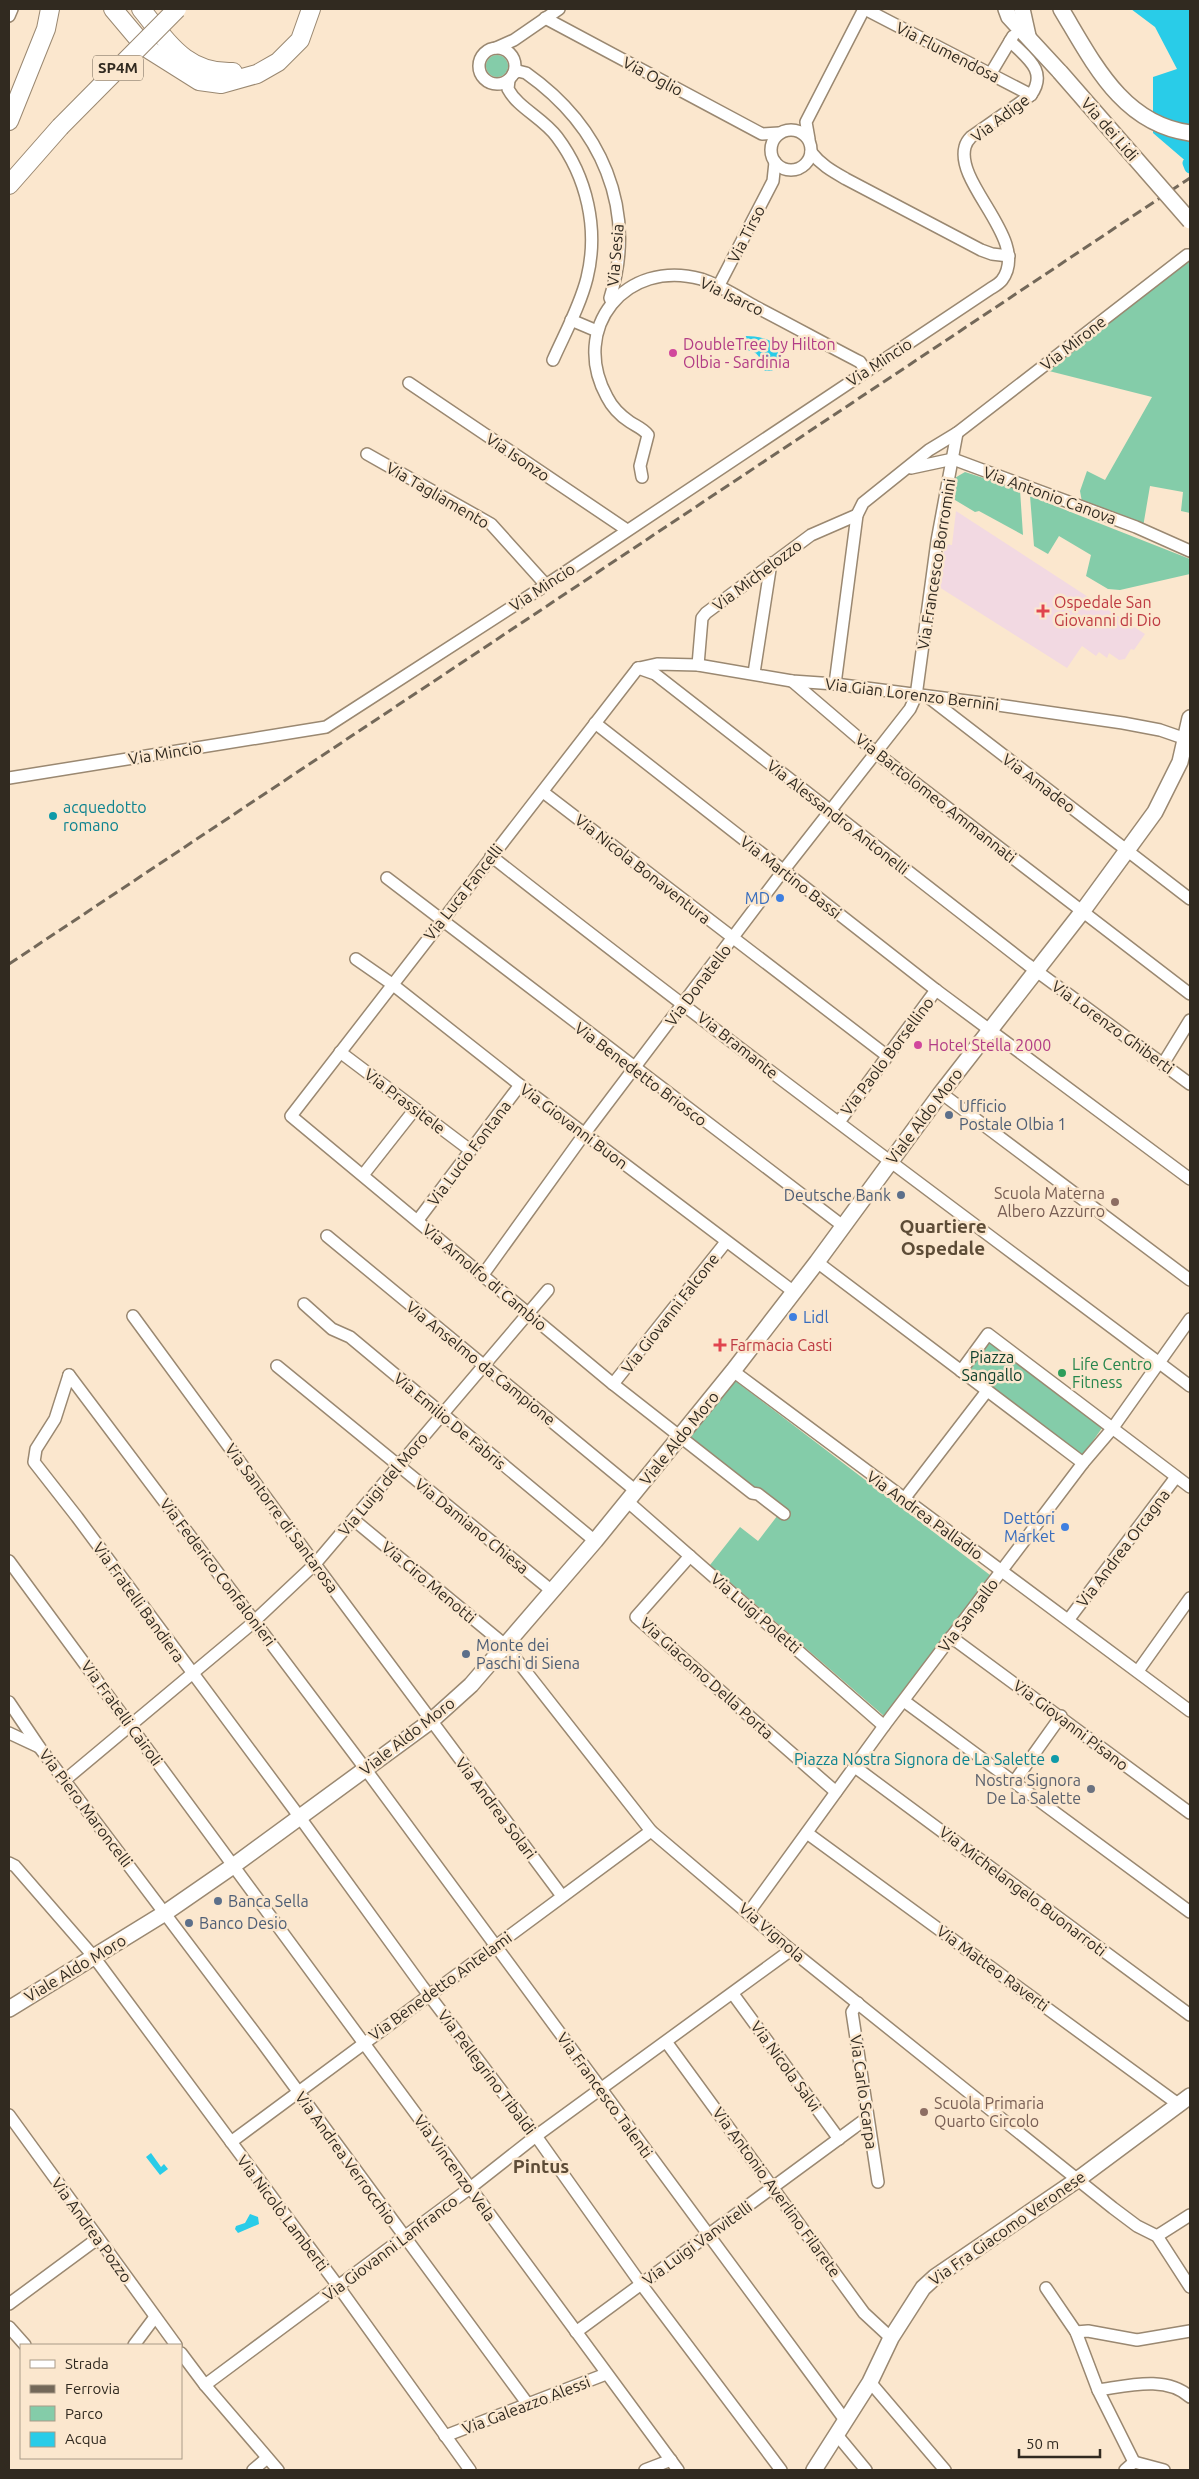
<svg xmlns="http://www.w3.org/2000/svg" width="1199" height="2479" font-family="Ubuntu,sans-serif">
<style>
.medical{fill:#f2d9e2}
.green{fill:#84cca9}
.water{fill:#29cce8}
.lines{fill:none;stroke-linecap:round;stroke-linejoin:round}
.canal{stroke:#29cce8;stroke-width:11}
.street-casing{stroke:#9a8871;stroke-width:14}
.secondary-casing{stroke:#9a8871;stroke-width:18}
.primary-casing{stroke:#9a8871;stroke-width:20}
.street{stroke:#fff;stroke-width:11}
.secondary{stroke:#fff;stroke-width:15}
.primary{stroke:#fff;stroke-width:18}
.rail{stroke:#736859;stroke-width:3;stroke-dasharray:10 5;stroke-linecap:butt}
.secondary-bridge-casing{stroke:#9a8871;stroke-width:18;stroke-linecap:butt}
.primary-bridge-casing{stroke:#9a8871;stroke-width:20;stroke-linecap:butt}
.secondary-bridge{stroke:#fff;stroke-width:15}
.primary-bridge{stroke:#fff;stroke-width:18}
.hotel-dot{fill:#d1479c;stroke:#fbe7ce;stroke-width:2}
.health-dot{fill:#e0444e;stroke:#fbe7ce;stroke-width:2}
.culture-dot{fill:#0f9aa8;stroke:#fbe7ce;stroke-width:2}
.shop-dot{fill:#3f7fe0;stroke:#fbe7ce;stroke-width:2}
.service-dot{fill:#5c6f8a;stroke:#fbe7ce;stroke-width:2}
.education-dot{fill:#8d6e63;stroke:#fbe7ce;stroke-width:2}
.leisure-dot{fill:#2e9e5b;stroke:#fbe7ce;stroke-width:2}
.worship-dot{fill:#6b7280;stroke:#fbe7ce;stroke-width:2}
.labels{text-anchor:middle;stroke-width:5;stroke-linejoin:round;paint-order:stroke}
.shield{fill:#fbe7ce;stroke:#6e6354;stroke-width:1}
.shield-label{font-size:15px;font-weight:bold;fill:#312a20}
.street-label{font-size:16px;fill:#312a20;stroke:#fbe7ce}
.hotel-label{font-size:16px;fill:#b23c85;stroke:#fbe7ce;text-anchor:start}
.health-label{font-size:16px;fill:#be3a42;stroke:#fbe7ce;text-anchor:start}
.culture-label{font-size:16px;fill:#0d838f;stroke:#fbe7ce;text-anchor:start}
.shop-label{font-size:16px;fill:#366cbe;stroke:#fbe7ce;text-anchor:end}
.service-label{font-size:16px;fill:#4e5e75;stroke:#fbe7ce;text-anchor:start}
.education-label{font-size:16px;fill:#785e54;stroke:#fbe7ce;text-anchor:end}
.park-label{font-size:16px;fill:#0e402c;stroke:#fbe7ce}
.leisure-label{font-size:16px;fill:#27864d;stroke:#fbe7ce;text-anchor:start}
.worship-label{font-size:16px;fill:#5b616d;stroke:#fbe7ce;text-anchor:end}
.quarter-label{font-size:19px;font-weight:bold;fill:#5d4c37;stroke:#fbe7ce}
</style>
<rect width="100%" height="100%" fill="#fbe7ce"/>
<path class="medical" d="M 956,511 L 1145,634 L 1134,650 L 1131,649 L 1125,659 L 1119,660 L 1109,653 L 1107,658 L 1099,652 L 1096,656 L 1082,646 L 1067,668 L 939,587 L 945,544 L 952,545 Z"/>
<g class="green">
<circle cx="497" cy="66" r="11"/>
<path d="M 1188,259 L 1190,262 L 1190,513 L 1181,511 L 1183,492 L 1150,486 L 1143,527 L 1082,502 L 1080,491 L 1087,471 L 1105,480 L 1152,397 L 1049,371 Z"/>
<path d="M 965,472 L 1020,490 L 1023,535 L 979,511 L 975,512 L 950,497 L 953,479 Z"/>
<path d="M 1030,496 L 1190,559 L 1190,574 L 1120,590 L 1108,589 L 1086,576 L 1091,555 L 1059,536 L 1048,554 L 1034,546 Z"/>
<path d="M 988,1339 L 1102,1428 L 1083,1455 L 966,1370 Z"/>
<path d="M 734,1380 L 990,1575 L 884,1716 L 710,1565 L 740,1527 L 758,1541 L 781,1511 L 688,1438 Z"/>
</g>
<g class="water">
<path d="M 1131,9 L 1190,9 L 1190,161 L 1188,163 L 1153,133 L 1153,77 L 1177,69 L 1155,27 Z"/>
<path d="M 746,336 C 758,336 779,340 783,353 L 779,359 L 772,361 L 774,368 L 772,371 L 765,371 C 760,364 762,357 754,352 C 748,349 744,353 739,347 L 739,341 Z"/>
<path d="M 151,2153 L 161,2167 L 164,2164 L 168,2169 L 160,2175 L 146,2157 Z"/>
<path d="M 250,2214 L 258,2217 L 259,2224 L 238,2233 L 235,2229 L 236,2226 L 245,2223 Z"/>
</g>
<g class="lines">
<path class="canal" d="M 1188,163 L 1190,168"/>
<defs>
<g id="street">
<path d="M 865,9 L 1031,95"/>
<path d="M 9,16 L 12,9"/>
<path d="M 545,18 L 762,134 L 779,133"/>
<circle cx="497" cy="66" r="18"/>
<path d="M 496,48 L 514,40 L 559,9"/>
<path d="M 991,73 L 1013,36"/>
<path d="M 513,74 L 518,71 L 526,73 C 601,126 638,208 610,298 L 612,303"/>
<path d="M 509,80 L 508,89 C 518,108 543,118 557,137 C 587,177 599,229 587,278 C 580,306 565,333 553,360"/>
<circle cx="791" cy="150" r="20"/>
<path d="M 809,139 L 806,122 L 864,9"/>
<path d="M 811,152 C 821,165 832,171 846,179 L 981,250 L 992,254 L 1009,256"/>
<path d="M 718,287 L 773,181 L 775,162"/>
<path d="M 571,320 L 597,331"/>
<path d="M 409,383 L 627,530"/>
<path d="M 367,454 L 491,524 L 546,585"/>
<path d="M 911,468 L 953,459 L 1136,527 L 1190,551"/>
<path d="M 642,477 L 640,466 L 648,435 C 644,429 636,426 630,422 C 621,416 612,407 607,397 C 569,328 626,258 701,279 C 720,285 738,297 756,307 C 791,325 825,344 860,362 L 866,371"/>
<path d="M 698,665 L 702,618 L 706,613 L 811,535 L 857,515"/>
<path d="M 638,668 L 291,1116 L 613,1384 L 752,1493 L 758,1494 L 784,1514"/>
<path d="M 638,668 L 655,674 L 1027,964 L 1190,1084"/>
<path d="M 639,668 L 657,664 L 698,665 L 792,681 L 835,684 L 998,705 L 1123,723 L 1160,730 L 1186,739"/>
<path d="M 754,673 L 771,563"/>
<path d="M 792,681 L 875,752 L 1190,994"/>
<path d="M 835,684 L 857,515 L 863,503 L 929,450 L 957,433 L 1187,255 L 1190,255"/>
<path d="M 928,697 L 1190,899"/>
<path d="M 595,723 L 936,990 L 1190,1179"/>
<path d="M 9,778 L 326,727 L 546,585 L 990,289 C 993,287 999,284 1002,280 C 1031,241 955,185 965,147 C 966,143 969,139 971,137 L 1031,95 C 1048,71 1027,58 1010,41"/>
<path d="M 543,792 L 886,1055"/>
<path d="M 491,856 C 721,1037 957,1211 1190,1386"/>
<path d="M 387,878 L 843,1226"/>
<path d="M 356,959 L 392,984 L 520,1085 L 794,1292"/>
<path d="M 340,1052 L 470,1150"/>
<path d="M 1163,1064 L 1190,1020"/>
<path d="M 941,1093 L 1190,1280"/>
<path d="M 839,1122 L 936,990"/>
<path d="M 363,1175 L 415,1109"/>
<path d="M 418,1220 L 520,1085"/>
<path d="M 327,1236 L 636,1491"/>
<path d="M 817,1262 L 1083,1463"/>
<path d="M 482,1276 L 585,1133 L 783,871 L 910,709 L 916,696 L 937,541 L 957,433"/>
<path d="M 304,1304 L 332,1329 L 350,1337 L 595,1541"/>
<path d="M 133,1316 L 320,1571 L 562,1896"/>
<path d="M 277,1366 L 552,1591"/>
<path d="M 733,1371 L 1190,1711"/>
<path d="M 961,1371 L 988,1334 L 1190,1487"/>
<path d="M 69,1375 L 55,1419 L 36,1449 L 34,1462 L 77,1517 L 293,1808 L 422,1986 L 536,2136 L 641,2284 L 781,2470"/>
<path d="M 69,1375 L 361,1763 L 845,2420"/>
<path d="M 613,1384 L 726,1242"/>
<path d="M 904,1499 L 987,1391"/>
<path d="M 627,1501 L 884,1726"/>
<path d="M 354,1520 L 505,1645 L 651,1831 L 791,1950 L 1113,2208 L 1137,2226 L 1157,2236 L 1190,2287"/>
<path d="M 690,1556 L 636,1617 L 836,1792"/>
<path d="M 9,1561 L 678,2470"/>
<path d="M 1069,1619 L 1176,1477"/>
<path d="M 951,1637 L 1190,1813"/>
<path d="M 1138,1671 L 1190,1598"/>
<path d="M 904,1701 L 1190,1912"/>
<path d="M 9,1702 L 40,1748 L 264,2045 L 527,2403"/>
<path d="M 9,1733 L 39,1747"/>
<path d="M 855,1767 L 1190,2015"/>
<path d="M 65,1780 L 248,1627 L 315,1564 L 548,1290"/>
<path d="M 1014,1782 L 1061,1716"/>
<path d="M 807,1833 L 1178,2104"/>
<path d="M 9,1863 L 15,1866 L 94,1957 L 338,2286 L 470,2470"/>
<path d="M 749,1912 L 884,1726 L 1083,1463 L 1112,1429 L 1190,1319"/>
<path d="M 733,1994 L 839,2139"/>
<path d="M 858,2003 L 852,2012 L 878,2182"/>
<path d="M 667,2043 L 864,2313 L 891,2338"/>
<path d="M 9,2115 L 176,2345"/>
<path d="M 231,2142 L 651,1831"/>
<path d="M 1157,2236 L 1190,2215"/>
<path d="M 1046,2288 L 1076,2332 L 1098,2390 L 1134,2462"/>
<path d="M 9,2304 L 97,2239"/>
<path d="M 9,2327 L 25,2345"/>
<path d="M 576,2332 L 867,2118"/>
<path d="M 1076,2332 L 1088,2331 L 1137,2340 L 1190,2331"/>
<path d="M 134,2345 L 155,2317"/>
<path d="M 181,2353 L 205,2385 L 278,2470"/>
<path d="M 870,2382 L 945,2470"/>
<path d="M 205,2385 L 470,2188 L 536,2136 L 791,1950"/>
<path d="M 1098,2390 C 1127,2386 1166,2375 1190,2397"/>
<path d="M 837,2435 L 866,2470"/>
<path d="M 445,2436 L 606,2374"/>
<path d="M 253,2470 L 267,2458"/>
<path d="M 645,2470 L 671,2460"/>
<path d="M 1125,2470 L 1134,2462 L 1164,2470"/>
</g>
<g id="secondary">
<path d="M 1006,9 L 1009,17 L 1060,72"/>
<path d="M 1022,9 L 1028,36"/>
<path d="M 1061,9 C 1093,62 1122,124 1190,133"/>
<path d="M 9,2009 L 165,1913 L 233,1866 L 431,1721 L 471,1685 L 595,1541 L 733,1371 L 817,1262 L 941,1093 L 1082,912 L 1155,812 L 1180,762 L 1190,718"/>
<path d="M 814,2470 L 870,2382 L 891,2338 L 923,2288 L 935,2277 L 1077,2180 L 1190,2096"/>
</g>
<g id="primary">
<path d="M 113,9 L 145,47 L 199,81 L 221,84 L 257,74 L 278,62 L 300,40 L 311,9"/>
<path d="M 141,9 C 168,42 186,74 233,72"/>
<path d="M 9,121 L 46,29 L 50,9"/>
<path d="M 9,185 L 60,127"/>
</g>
</defs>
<use href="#street" class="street-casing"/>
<use href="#secondary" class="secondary-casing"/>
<use href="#primary" class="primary-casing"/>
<use href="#street" class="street"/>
<use href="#secondary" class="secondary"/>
<use href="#primary" class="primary"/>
<path class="rail" d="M 9,964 L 1190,178"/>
<defs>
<path id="secondary-bridge" d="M 1060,72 L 1190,221"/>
<path id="primary-bridge" d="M 60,127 L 177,9"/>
</defs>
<use href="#secondary-bridge" class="secondary-bridge-casing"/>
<use href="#primary-bridge" class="primary-bridge-casing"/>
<use href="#secondary-bridge" class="secondary-bridge"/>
<use href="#primary-bridge" class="primary-bridge"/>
</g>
<g class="hotel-dot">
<circle cx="673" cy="353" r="5"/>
<circle cx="918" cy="1045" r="5"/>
</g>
<g class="health-dot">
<path d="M1040.5 603.5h5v5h5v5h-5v5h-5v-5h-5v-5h5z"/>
<path d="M717.5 1337.5h5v5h5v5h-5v5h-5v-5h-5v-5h5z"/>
</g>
<g class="culture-dot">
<circle cx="53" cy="816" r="5"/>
<circle cx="1055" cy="1759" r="5"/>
</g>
<g class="shop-dot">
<circle cx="780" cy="898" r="5"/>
<circle cx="793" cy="1317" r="5"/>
<circle cx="1065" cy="1527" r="5"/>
</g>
<g class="service-dot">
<circle cx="949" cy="1115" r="5"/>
<circle cx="901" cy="1195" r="5"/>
<circle cx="466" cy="1654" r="5"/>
<circle cx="218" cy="1901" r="5"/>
<circle cx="189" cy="1923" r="5"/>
</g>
<g class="education-dot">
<circle cx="1115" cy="1202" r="5"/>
<circle cx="924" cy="2112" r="5"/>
</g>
<circle class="leisure-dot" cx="1062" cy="1373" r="5"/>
<circle class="worship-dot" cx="1091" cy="1789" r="5"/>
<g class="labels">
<rect class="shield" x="93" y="55.5" width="50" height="25" rx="4"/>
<g class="shield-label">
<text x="118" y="73">SP4M</text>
</g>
<g class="street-label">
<text transform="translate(948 52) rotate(27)" y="6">Via Flumendosa</text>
<text transform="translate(653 76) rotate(28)" y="6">Via Oglio</text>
<text transform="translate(1000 118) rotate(-37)" y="6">Via Adige</text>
<text transform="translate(1110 129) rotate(49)" y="6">Via dei Lidi</text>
<text transform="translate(746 234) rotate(-63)" y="6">Via Tirso</text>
<text transform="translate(615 255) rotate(-85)" y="6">Via Sesia</text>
<text transform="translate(732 296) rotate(26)" y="6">Via Isarco</text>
<text transform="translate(1073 343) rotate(-38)" y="6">Via Mirone</text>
<text transform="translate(879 362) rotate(-33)" y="6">Via Mincio</text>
<text transform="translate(518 457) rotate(34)" y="6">Via Isonzo</text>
<text transform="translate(438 495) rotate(30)" y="6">Via Tagliamento</text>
<text transform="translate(1050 495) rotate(20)" y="6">Via Antonio Canova</text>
<text transform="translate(936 564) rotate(-81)" y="6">Via Francesco Borromini</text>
<text transform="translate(757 575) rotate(-37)" y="6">Via Michelozzo</text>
<text transform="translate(542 587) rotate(-33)" y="6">Via Mincio</text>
<text transform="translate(912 694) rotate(7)" y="6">Via Gian Lorenzo Bernini</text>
<text transform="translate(165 753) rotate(-9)" y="6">Via Mincio</text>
<text transform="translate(1039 783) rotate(37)" y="6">Via Amadeo</text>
<text transform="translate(936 798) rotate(38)" y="6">Via Bartolomeo Ammannati</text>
<text transform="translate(838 817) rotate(38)" y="6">Via Alessandro Antonelli</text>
<text transform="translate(643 869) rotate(38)" y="6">Via Nicola Bonaventura</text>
<text transform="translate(791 877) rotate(38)" y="6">Via Martino Bassi</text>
<text transform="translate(463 892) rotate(-52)" y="6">Via Luca Fancelli</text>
<text transform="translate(698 985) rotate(-53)" y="6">Via Donatello</text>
<text transform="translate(1113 1027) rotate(36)" y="6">Via Lorenzo Ghiberti</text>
<text transform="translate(738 1045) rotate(38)" y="6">Via Bramante</text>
<text transform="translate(887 1056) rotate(-53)" y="6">Via Paolo Borsellino</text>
<text transform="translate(641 1074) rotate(37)" y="6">Via Benedetto Briosco</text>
<text transform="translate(405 1101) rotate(37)" y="6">Via Prassitele</text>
<text transform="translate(924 1116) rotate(-53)" y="6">Viale Aldo Moro</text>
<text transform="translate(574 1126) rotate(37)" y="6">Via Giovanni Buon</text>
<text transform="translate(469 1153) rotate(-53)" y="6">Via Lucio Fontana</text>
<text transform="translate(485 1277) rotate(40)" y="6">Via Arnolfo di Cambio</text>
<text transform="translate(670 1313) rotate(-52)" y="6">Via Giovanni Falcone</text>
<text transform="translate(481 1363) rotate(39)" y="6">Via Anselmo da Campione</text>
<text transform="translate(450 1421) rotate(40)" y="6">Via Emilio De Fabris</text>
<text transform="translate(679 1438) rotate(-51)" y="6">Viale Aldo Moro</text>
<text transform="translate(383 1484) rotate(-50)" y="6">Via Luigi del Moro</text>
<text transform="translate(925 1515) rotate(36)" y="6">Via Andrea Palladio</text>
<text transform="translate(282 1518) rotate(54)" y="6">Via Santorre di Santarosa</text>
<text transform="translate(472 1526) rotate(39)" y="6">Via Damiano Chiesa</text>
<text transform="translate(1123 1548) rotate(-53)" y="6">Via Andrea Orcagna</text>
<text transform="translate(218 1572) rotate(53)" y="6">Via Federico Confalonieri</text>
<text transform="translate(429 1582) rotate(40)" y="6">Via Ciro Menotti</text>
<text transform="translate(139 1602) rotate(54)" y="6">Via Fratelli Bandiera</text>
<text transform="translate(756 1613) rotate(41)" y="6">Via Luigi Poletti</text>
<text transform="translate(968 1615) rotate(-53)" y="6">Via Sangallo</text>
<text transform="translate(707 1678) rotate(42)" y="6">Via Giacomo Della Porta</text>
<text transform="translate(122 1713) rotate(54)" y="6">Via Fratelli Cairoli</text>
<text transform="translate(1071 1725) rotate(37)" y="6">Via Giovanni Pisano</text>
<text transform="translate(407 1736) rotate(-38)" y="6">Viale Aldo Moro</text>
<text transform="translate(86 1808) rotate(53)" y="6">Via Piero Maroncelli</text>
<text transform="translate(496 1808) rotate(53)" y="6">Via Andrea Solari</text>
<text transform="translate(1023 1891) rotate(37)" y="6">Via Michelangelo Buonarroti</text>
<text transform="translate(772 1932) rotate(41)" y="6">Via Vignola</text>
<text transform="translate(75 1968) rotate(-31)" y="6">Viale Aldo Moro</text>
<text transform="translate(993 1968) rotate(36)" y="6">Via Matteo Raverti</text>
<text transform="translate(440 1986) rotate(-36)" y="6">Via Benedetto Antelami</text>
<text transform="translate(786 2066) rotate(54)" y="6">Via Nicola Salvi</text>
<text transform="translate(487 2072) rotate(53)" y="6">Via Pellegrino Tibaldi</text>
<text transform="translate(864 2092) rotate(82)" y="6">Via Carlo Scarpa</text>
<text transform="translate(605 2095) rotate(54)" y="6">Via Francesco Talenti</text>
<text transform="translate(346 2158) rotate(54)" y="6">Via Andrea Verrocchio</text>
<text transform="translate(455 2168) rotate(54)" y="6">Via Vincenzo Vela</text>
<text transform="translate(777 2192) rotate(54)" y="6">Via Antonio Averlino Filarete</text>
<text transform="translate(283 2213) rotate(53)" y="6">Via Nicolò Lamberti</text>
<text transform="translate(1007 2228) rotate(-35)" y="6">Via Fra Giacomo Veronese</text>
<text transform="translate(92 2230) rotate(54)" y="6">Via Andrea Pozzo</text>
<text transform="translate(697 2243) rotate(-36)" y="6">Via Luigi Vanvitelli</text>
<text transform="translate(390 2248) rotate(-37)" y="6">Via Giovanni Lanfranco</text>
<text transform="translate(526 2405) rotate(-21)" y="6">Via Galeazzo Alessi</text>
</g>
<g class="hotel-label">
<text x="683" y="350">DoubleTree by Hilton<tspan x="683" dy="18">Olbia - Sardinia</tspan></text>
<text x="928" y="1051">Hotel Stella 2000</text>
</g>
<g class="health-label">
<text x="1054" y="608">Ospedale San<tspan x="1054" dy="18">Giovanni di Dio</tspan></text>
<text x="730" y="1351">Farmacia Casti</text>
</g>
<g class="culture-label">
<text x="63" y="813">acquedotto<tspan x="63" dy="18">romano</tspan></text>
<text x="1045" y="1765" text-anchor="end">Piazza Nostra Signora de La Salette</text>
</g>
<g class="shop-label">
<text x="770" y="904">MD</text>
<text x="803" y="1323" text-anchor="start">Lidl</text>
<text x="1055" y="1524">Dettori<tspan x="1055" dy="18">Market</tspan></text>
</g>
<g class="service-label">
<text x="959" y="1112">Ufficio<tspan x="959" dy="18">Postale Olbia 1</tspan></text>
<text x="891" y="1201" text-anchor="end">Deutsche Bank</text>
<text x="476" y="1651">Monte dei<tspan x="476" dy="18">Paschi di Siena</tspan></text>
<text x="228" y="1907">Banca Sella</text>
<text x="199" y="1929">Banco Desio</text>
</g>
<g class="education-label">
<text x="1105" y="1199">Scuola Materna<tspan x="1105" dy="18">Albero Azzurro</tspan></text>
<text x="934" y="2109" text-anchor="start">Scuola Primaria<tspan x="934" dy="18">Quarto Circolo</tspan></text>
</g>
<g class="park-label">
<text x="992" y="1363">Piazza<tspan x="992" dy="18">Sangallo</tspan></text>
</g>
<g class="leisure-label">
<text x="1072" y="1370">Life Centro<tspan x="1072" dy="18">Fitness</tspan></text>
</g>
<g class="worship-label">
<text x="1081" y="1786">Nostra Signora<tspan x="1081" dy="18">De La Salette</tspan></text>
</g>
<g class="quarter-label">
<text x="943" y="1233">Quartiere<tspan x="943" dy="22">Ospedale</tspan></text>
<text x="541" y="2173">Pintus</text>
</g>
</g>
<rect width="1199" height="2479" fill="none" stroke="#312a20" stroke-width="20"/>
<rect x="20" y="2344" width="162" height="115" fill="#fbe7ce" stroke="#aa9b88"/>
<rect x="30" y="2360" width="25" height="8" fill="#ffffff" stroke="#aa9b88"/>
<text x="65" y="2369" font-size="15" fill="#312a20">Strada</text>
<rect x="30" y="2385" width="25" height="8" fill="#736859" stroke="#aa9b88"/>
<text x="65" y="2394" font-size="15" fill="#312a20">Ferrovia</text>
<rect x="30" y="2406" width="25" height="15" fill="#84cca9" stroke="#aa9b88"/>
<text x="65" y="2419" font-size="15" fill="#312a20">Parco</text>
<rect x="30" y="2432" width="25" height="15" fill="#29cce8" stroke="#aa9b88"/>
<text x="65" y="2444" font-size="15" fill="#312a20">Acqua</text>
<path d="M1019 2449v8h81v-8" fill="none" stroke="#312a20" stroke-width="2.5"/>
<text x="1026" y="2449" font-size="15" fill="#312a20" stroke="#fbe7ce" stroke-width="4" paint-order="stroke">50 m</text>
</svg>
